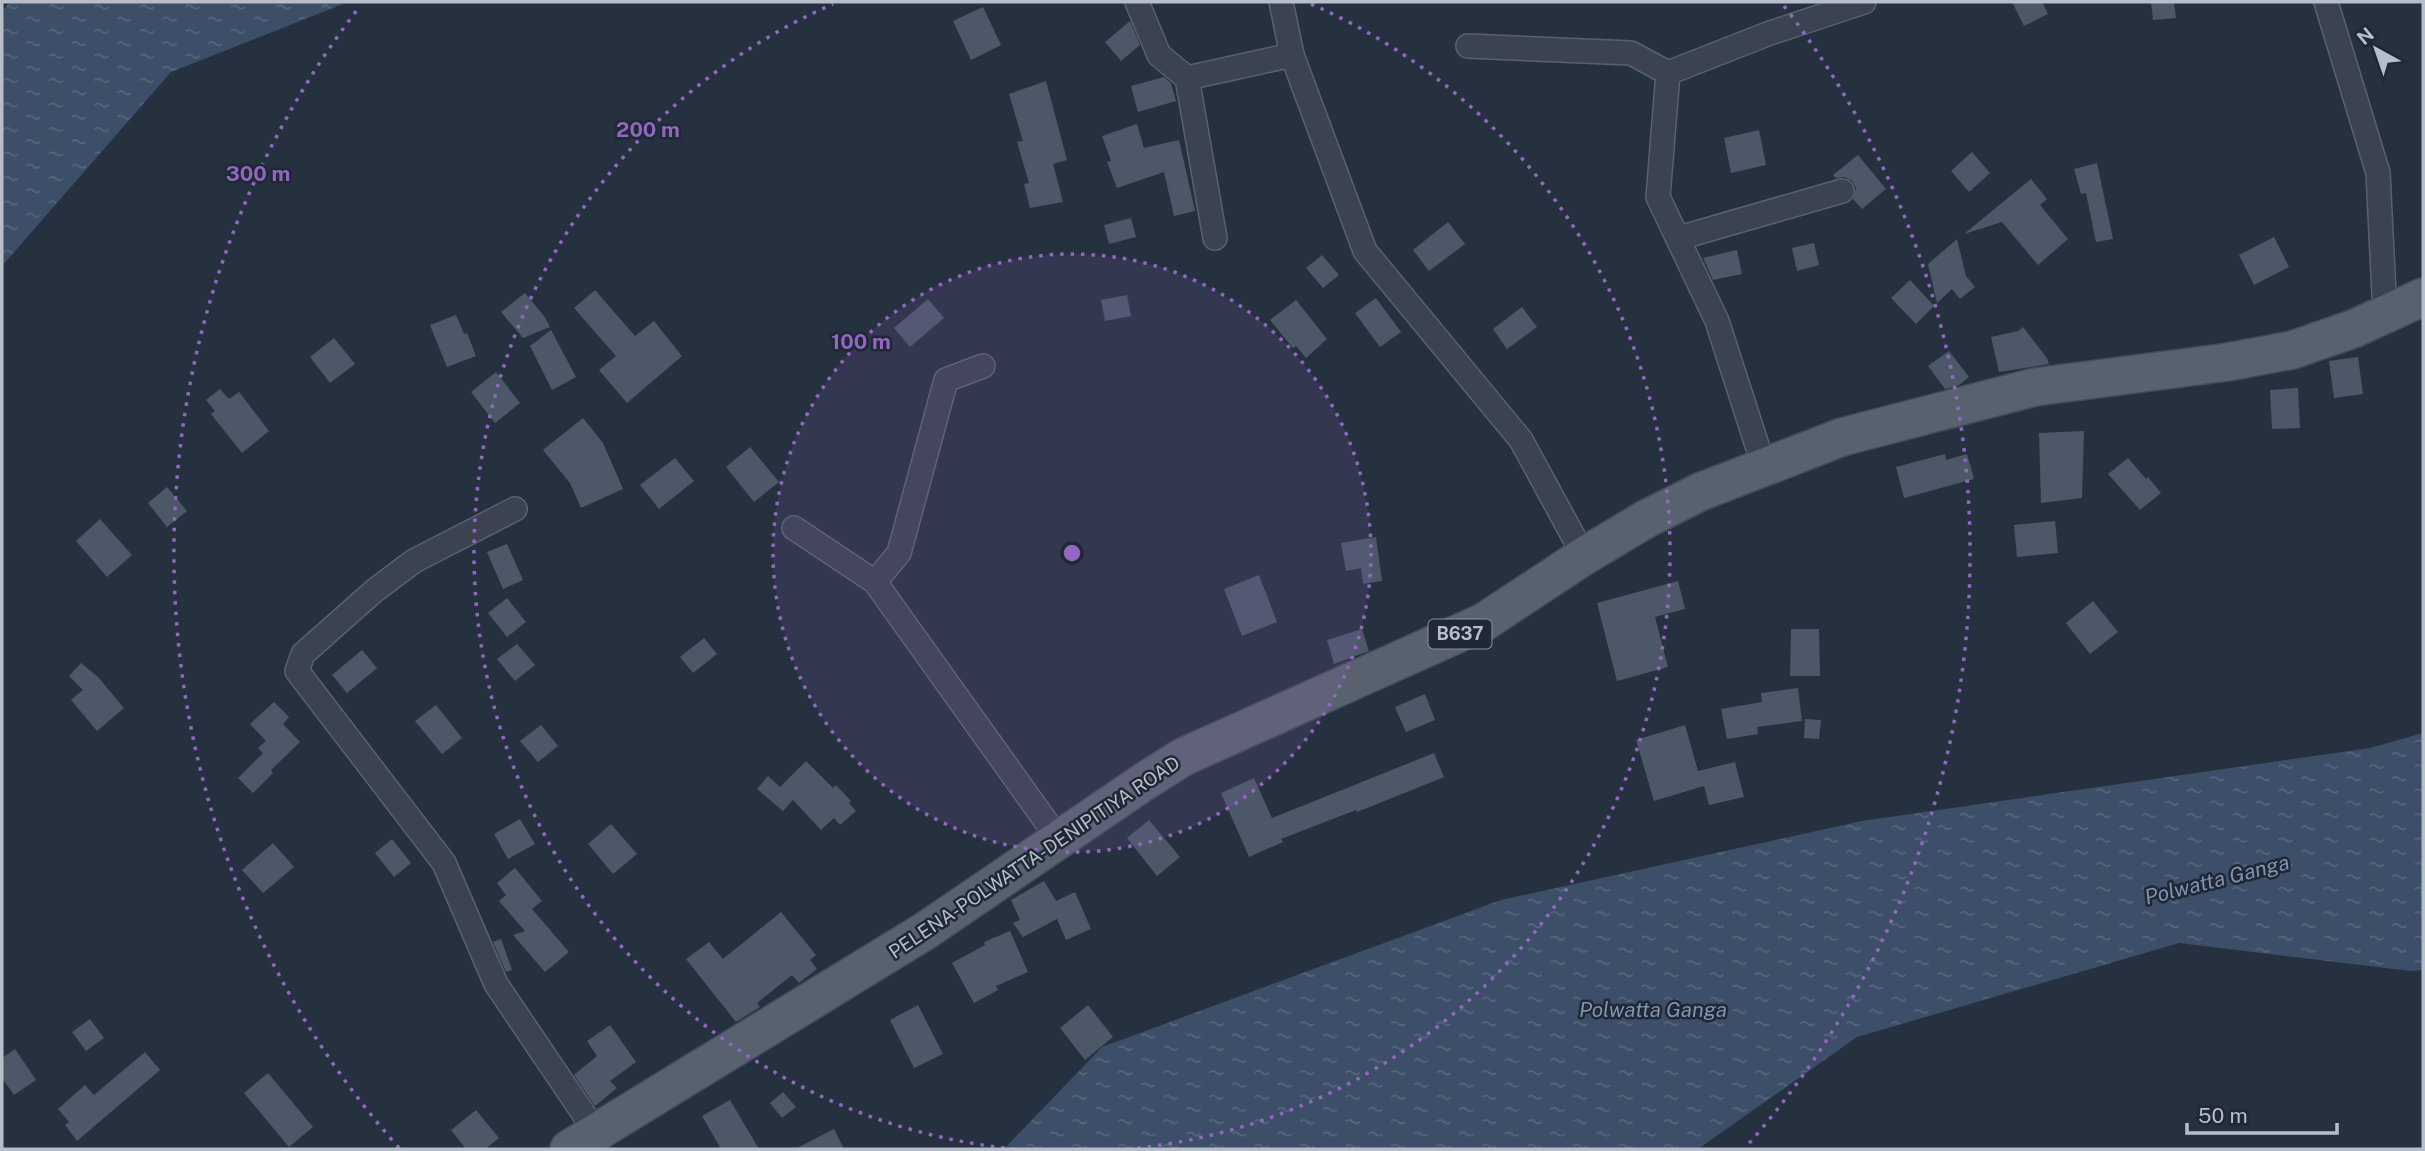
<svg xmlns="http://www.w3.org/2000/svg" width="2425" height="1151" font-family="'Public Sans',sans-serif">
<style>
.water{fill:url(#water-ripples)}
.building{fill:#4c5868}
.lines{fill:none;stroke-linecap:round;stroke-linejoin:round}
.street-casing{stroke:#58616d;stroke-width:26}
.primary-casing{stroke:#434c58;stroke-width:40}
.street{stroke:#3a434f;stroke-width:23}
.primary{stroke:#58626f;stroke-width:37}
.ring{fill:none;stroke:#9366c3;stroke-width:3.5;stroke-dasharray:3.5 7}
.labels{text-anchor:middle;stroke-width:5;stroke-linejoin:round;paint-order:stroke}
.shield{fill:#1f2834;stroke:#89919d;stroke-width:2}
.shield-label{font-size:18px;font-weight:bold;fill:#b6beca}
.street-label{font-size:19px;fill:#b6beca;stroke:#1f2834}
.water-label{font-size:21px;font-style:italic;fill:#7e94b1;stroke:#1f2834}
.centre{fill:#9366c3;stroke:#1f2834;stroke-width:3.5}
.ring-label{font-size:21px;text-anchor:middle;font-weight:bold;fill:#9366c3;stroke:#1f2834;stroke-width:5;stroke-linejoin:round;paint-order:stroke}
</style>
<defs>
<pattern id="water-ripples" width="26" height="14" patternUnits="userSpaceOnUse" patternTransform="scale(1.75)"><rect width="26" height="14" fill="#3c4e68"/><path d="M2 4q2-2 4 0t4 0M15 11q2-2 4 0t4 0" fill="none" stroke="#56667c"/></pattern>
</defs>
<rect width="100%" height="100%" fill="#26313f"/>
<g class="water">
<path d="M 10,2 L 348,2 L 171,72 L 2,266 L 2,11 Z"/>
<path d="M 2423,733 L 2423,970 L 2411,971 L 2179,943 L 1857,1037 L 1698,1149 L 1004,1149 L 1102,1047 L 1501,900 L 1862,821 L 2370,748 Z"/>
</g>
<g class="building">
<path d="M 2012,2 L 2042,2 L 2048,14 L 2024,26 Z"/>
<path d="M 2151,2 L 2174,2 L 2176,18 L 2153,20 Z"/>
<path d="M 983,7 L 1001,45 L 971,60 L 953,21 Z"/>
<path d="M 1130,21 L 1140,45 L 1121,61 L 1105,42 Z"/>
<path d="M 1164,77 L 1171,83 L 1176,101 L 1138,112 L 1131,86 Z"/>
<path d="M 1046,81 L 1067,160 L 1053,164 L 1063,202 L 1030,208 L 1024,184 L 1029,183 L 1017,142 L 1023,141 L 1009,94 Z"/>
<path d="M 1137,124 L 1144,148 L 1179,140 L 1195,211 L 1174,216 L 1164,172 L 1117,188 L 1107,162 L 1111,161 L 1102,136 Z"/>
<path d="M 1759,130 L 1766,165 L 1731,173 L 1724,138 Z"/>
<path d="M 1972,152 L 1990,173 L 1969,192 L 1951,171 Z"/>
<path d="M 1858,155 L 1886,189 L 1862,209 L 1853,199 L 1856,188 L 1852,181 L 1845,177 L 1836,178 L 1833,175 Z"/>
<path d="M 2097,163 L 2113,239 L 2096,242 L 2086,193 L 2081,194 L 2074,169 Z"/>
<path d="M 2031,179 L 2047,199 L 2040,205 L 2068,239 L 2038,265 L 2002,222 L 1964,234 Z"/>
<path d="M 1131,218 L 1136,237 L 1109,244 L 1104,225 Z"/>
<path d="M 1448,222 L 1465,244 L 1429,271 L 1413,250 Z"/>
<path d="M 2274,237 L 2289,267 L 2254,285 L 2239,255 Z"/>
<path d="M 1957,239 L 1966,276 L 1975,287 L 1960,299 L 1952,289 L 1937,303 L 1928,264 Z"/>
<path d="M 1814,243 L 1819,265 L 1797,271 L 1792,248 Z"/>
<path d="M 1737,250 L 1742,274 L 1713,280 L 1703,258 Z"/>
<path d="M 1322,255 L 1339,275 L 1323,288 L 1306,268 Z"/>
<path d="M 1910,280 L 1934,306 L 1916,324 L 1891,298 Z"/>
<path d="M 595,290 L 635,336 L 654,321 L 682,356 L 627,403 L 599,370 L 616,356 L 574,308 Z"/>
<path d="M 525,293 L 544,316 L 550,327 L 523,338 L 501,312 Z"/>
<path d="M 1127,295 L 1131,316 L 1105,321 L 1101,300 Z"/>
<path d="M 1376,298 L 1401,332 L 1380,347 L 1355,313 Z"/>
<path d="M 928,299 L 944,318 L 910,347 L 894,328 Z"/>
<path d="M 1296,300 L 1327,339 L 1306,358 L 1296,346 L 1293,348 L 1270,320 Z"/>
<path d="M 1522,307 L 1537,327 L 1507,349 L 1493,329 Z"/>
<path d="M 456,315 L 464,334 L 467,333 L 476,356 L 447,367 L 430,325 Z"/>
<path d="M 2023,327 L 2047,358 L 2049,364 L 1999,372 L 1991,337 L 2018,331 Z"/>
<path d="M 551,330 L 576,377 L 552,390 L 530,346 Z"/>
<path d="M 334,338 L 355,364 L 330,383 L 310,357 Z"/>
<path d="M 1949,351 L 1969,377 L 1959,385 L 1945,389 L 1928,366 Z"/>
<path d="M 2358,357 L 2363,394 L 2334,398 L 2329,361 Z"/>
<path d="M 496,372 L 520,403 L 495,423 L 471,392 Z"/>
<path d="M 2298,388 L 2300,428 L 2272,429 L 2270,390 Z"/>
<path d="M 220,389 L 229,399 L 239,392 L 269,431 L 242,453 L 211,414 L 215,411 L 206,400 Z"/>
<path d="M 583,418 L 603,443 L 623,489 L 581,508 L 570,483 L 543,450 Z"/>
<path d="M 2084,431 L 2082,498 L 2041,503 L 2039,433 Z"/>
<path d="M 750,447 L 779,482 L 754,502 L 726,467 Z"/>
<path d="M 1945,454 L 1946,460 L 1967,454 L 1974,479 L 1904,498 L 1896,467 Z"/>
<path d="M 675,458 L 694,481 L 659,509 L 640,485 Z"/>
<path d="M 2128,458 L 2146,479 L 2148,477 L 2161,493 L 2140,510 L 2108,474 Z"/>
<path d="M 167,487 L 187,511 L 167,527 L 148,503 Z"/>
<path d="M 100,519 L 132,555 L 107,577 L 76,541 Z"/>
<path d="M 2055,521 L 2058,553 L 2017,557 L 2014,525 Z"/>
<path d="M 1376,537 L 1382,581 L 1363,584 L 1361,568 L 1346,571 L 1341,543 Z"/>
<path d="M 507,544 L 523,580 L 503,589 L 487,552 Z"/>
<path d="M 1259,575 L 1277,622 L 1242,636 L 1224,589 Z"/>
<path d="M 1678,581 L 1685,609 L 1655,617 L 1668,667 L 1617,681 L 1597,603 Z"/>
<path d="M 507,598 L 526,622 L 507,637 L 488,613 Z"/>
<path d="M 2093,601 L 2118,632 L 2090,654 L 2066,623 Z"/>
<path d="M 1362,629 L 1369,651 L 1334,664 L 1327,640 Z"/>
<path d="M 1791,629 L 1819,629 L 1820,676 L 1790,676 Z"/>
<path d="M 704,638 L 717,654 L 693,673 L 680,657 Z"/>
<path d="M 517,644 L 535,665 L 515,681 L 497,659 Z"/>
<path d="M 362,650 L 377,668 L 347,693 L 332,675 Z"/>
<path d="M 81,663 L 98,677 L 124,708 L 97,731 L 71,700 L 83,690 L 69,676 Z"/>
<path d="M 1798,688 L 1802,721 L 1757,727 L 1758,734 L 1727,739 L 1721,709 L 1762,702 L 1761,693 Z"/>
<path d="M 1425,694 L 1435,720 L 1406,732 L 1395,707 Z"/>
<path d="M 274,702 L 289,717 L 283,724 L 300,742 L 271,770 L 273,773 L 253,793 L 238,778 L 263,753 L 258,748 L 266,741 L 250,724 Z"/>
<path d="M 436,705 L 462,738 L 442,754 L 415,721 Z"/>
<path d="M 1805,719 L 1821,720 L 1819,739 L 1804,738 Z"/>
<path d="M 541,725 L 558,746 L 538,762 L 520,741 Z"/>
<path d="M 1685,725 L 1698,771 L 1735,762 L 1744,797 L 1709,805 L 1704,786 L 1654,801 L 1636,740 Z"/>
<path d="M 1434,753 L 1444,777 L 1357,812 L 1356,810 L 1281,839 L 1283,842 L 1249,857 L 1221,793 L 1254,778 L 1272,818 Z"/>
<path d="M 806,761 L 833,788 L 836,785 L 851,801 L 849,803 L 856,811 L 840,825 L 834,818 L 821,830 L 793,800 L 783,811 L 757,789 L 768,776 L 780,787 Z"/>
<path d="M 520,819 L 535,844 L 508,859 L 494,834 Z"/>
<path d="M 1149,820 L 1180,857 L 1157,876 L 1127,838 Z"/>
<path d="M 611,824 L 637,854 L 613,874 L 588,844 Z"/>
<path d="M 392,839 L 411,863 L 394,877 L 375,853 Z"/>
<path d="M 273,843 L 294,867 L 263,893 L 242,870 Z"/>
<path d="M 515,868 L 542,901 L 532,909 L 569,952 L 545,972 L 513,935 L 525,931 L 499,901 L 506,895 L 497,883 Z"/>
<path d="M 1044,881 L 1056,901 L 1075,892 L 1091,929 L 1066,940 L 1057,919 L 1023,937 L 1013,923 L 1020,920 L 1011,900 Z"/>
<path d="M 781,912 L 816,955 L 810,960 L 817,969 L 799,983 L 792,975 L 757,1003 L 760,1007 L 736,1022 L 686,959 L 709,942 L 723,959 Z"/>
<path d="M 1010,931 L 1028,972 L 996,986 L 998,990 L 974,1003 L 952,963 L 985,945 L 984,942 Z"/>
<path d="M 501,939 L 512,970 L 506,972 L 493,942 Z"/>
<path d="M 918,1005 L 943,1054 L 914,1068 L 890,1020 Z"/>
<path d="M 1088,1005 L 1113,1037 L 1085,1060 L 1060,1028 Z"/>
<path d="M 90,1019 L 104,1038 L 86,1051 L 72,1032 Z"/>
<path d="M 610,1025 L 636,1062 L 610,1081 L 617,1088 L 595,1106 L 574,1075 L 597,1056 L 587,1041 Z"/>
<path d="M 15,1049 L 36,1080 L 14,1095 L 2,1078 L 2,1058 Z"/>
<path d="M 145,1052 L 160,1070 L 77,1141 L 65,1125 L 69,1122 L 58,1109 L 85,1085 L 94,1095 Z"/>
<path d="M 268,1073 L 313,1127 L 289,1147 L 244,1093 Z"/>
<path d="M 783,1092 L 796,1107 L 782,1118 L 770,1103 Z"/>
<path d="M 730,1100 L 759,1149 L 721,1149 L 702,1116 Z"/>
<path d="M 476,1110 L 499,1138 L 485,1149 L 466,1149 L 451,1130 Z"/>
<path d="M 834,1129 L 844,1149 L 795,1149 Z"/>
</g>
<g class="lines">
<defs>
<g id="street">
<path d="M 1137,2 L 1159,55 L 1187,78 L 1215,238"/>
<path d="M 1281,2 L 1292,55 L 1365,251 L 1521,440 L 1584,556"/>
<path d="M 2326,2 L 2378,173 L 2385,314"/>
<path d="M 1468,46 L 1631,53 L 1668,73"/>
<path d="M 1668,73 L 1658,197 L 1717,321 L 1764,467"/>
<path d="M 1668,73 L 1770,33 L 1864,2"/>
<path d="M 1187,78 L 1292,55"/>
<path d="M 1679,238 L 1842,191"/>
<path d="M 515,509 L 414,561 L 374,591 L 303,654 L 297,671 L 444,863 L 496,984 L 596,1132"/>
<path d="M 794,528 L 875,582 L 1060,841"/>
<path d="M 875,582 L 899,553 L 946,380 L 983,366"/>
</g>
<path id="primary" d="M 569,1149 L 925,931 L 1145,781 L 1183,757 L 1484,622 L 1584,556 L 1646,519 L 1700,492 L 1842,437 L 2035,387 L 2228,362 L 2292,350 L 2353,329 L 2423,297"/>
</defs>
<use href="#street" class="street-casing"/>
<use href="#primary" class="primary-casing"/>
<use href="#street" class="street"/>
<use href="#primary" class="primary"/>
</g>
<circle cx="1072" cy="553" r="299" fill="#9366c3" fill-opacity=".12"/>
<g class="ring">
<circle cx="1072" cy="553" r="299"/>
<path d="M1015 1149A599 599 0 0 1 833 4M1311 4A599 599 0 0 1 1129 1149"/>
<path d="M399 1148A898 898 0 0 1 360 6M1784 6A898 898 0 0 1 1745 1148"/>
</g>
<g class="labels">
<rect class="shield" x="1428.5" y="619.5" width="63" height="29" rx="5"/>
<g class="shield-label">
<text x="1460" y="640">B637</text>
</g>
<g class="street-label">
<text transform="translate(1034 857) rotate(-34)" y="7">PELENA-POLWATTA-DENIPITIYA ROAD</text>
</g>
<g class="water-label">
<text transform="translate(2217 880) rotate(-14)" y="7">Polwatta Ganga</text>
<text x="1653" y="1017">Polwatta Ganga</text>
</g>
</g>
<circle cx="1072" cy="553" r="10" class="centre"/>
<g class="ring-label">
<text x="648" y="137">200 m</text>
<text x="258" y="181">300 m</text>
<text x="861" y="349">100 m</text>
</g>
<rect width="2425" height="1151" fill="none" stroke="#b6beca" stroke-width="7"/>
<g transform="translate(2376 49) rotate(320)" stroke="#1f2834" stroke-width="5" paint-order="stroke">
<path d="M0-5L12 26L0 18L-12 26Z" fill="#b6beca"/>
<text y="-10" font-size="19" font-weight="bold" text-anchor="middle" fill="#b6beca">N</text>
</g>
<path d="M2187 1123v10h150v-10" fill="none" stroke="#b6beca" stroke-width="3.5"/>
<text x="2198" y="1123" font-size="21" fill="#b6beca" stroke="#1f2834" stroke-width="5" paint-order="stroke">50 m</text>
</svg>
